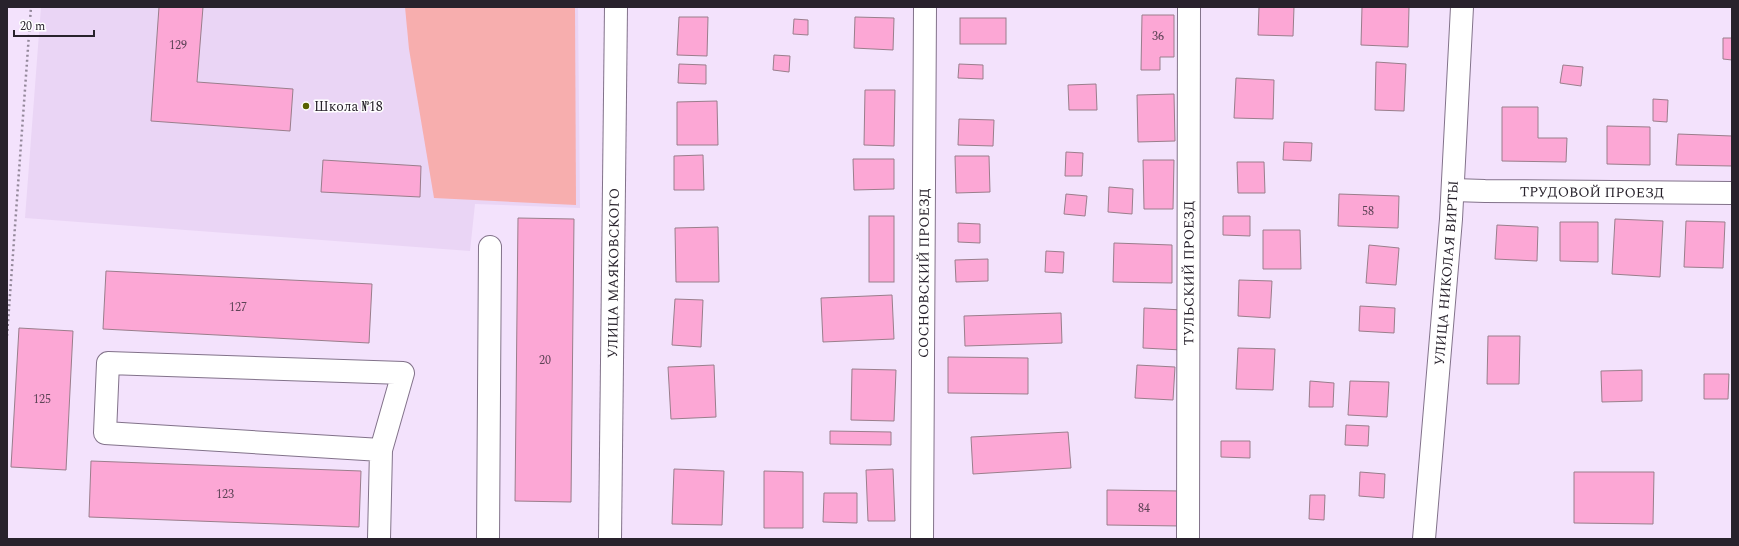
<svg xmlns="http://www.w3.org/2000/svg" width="1739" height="546" font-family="Spectral,serif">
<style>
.built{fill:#ead5f5}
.green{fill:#f7aeae}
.building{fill:#fca7d5;stroke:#9a7e8c}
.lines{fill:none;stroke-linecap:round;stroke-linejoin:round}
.minor-casing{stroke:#82728a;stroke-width:24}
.path{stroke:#93889a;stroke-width:2.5;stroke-dasharray:2 3;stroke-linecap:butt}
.minor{stroke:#fff;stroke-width:22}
.poi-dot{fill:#586100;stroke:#fff;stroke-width:1.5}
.labels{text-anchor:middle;stroke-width:3;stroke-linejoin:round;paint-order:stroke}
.number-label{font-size:12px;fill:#5d4356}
.poi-label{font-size:14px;fill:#28222c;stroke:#fff;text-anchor:start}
.street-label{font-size:14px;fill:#28222c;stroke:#fff}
</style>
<rect width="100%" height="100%" fill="#f3e2fc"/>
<path class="built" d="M 41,7 L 578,7 L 580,208 L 475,204 L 470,251 L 25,218 Z"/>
<path class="green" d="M 405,7 L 575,7 L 576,205 L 434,198 L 409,49 Z"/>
<g class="building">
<path d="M 159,7 L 203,7 L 197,82 L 293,89 L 290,131 L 151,121 Z"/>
<path d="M 1259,7 L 1294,7 L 1293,36 L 1258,35 Z"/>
<path d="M 1362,7 L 1409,7 L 1408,47 L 1361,45 Z"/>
<path d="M 1142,15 L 1174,15 L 1174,57 L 1160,57 L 1160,70 L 1141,70 Z"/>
<path d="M 679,17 L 708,17 L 707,56 L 677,55 Z"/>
<path d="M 855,17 L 894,18 L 893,50 L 854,48 Z"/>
<rect x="960" y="18" width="46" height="26"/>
<path d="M 794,19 L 808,20 L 808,35 L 793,34 Z"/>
<path d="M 1723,38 L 1732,38 L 1732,60 L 1723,59 Z"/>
<path d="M 774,55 L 790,56 L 789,72 L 773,70 Z"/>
<path d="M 1376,62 L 1406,64 L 1404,111 L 1375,110 Z"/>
<path d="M 679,64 L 706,65 L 706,84 L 678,83 Z"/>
<path d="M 959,64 L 983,65 L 983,79 L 958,78 Z"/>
<path d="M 1563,65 L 1583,67 L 1581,86 L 1560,83 Z"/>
<path d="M 1236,78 L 1274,80 L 1273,119 L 1234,118 Z"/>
<path d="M 1096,84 L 1097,110 L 1069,110 L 1068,85 Z"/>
<path d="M 865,90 L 895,90 L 894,146 L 864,145 Z"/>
<path d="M 1174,94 L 1175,141 L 1138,142 L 1137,95 Z"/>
<path d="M 1653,99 L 1668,100 L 1667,122 L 1653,121 Z"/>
<path d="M 717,101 L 718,145 L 677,145 L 677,102 Z"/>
<path d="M 1502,107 L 1538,107 L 1538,138 L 1567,138 L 1566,162 L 1502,161 Z"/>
<path d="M 959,119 L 994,120 L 993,146 L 958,145 Z"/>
<path d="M 1607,126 L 1650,127 L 1650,165 L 1607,164 Z"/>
<path d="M 1678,134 L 1732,136 L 1732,166 L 1676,165 Z"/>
<path d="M 1284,142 L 1312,143 L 1311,161 L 1283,160 Z"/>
<path d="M 1066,152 L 1083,153 L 1082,176 L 1065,176 Z"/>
<path d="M 703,155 L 704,190 L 674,190 L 674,156 Z"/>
<path d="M 955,156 L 989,156 L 990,192 L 956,193 Z"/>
<path d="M 853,159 L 894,159 L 894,189 L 854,190 Z"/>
<path d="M 323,160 L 421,166 L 420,197 L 321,192 Z"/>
<path d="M 1143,160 L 1174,160 L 1173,209 L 1144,209 Z"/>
<path d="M 1237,162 L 1264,162 L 1265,193 L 1238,193 Z"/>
<path d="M 1109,187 L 1133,189 L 1132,214 L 1108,212 Z"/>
<path d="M 1066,194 L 1087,196 L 1085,216 L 1064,214 Z"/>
<path d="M 1339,194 L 1399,196 L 1398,228 L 1338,226 Z"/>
<rect x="869" y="216" width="25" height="66"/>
<path d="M 1223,216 L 1250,216 L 1250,236 L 1223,235 Z"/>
<path d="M 518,218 L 574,219 L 571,502 L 515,501 Z"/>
<path d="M 1615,219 L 1663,221 L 1660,277 L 1612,274 Z"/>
<path d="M 1686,221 L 1725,222 L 1723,268 L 1684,267 Z"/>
<path d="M 1560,222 L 1598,222 L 1598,262 L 1560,261 Z"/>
<path d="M 958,223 L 980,224 L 980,243 L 958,242 Z"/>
<path d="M 1497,225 L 1538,227 L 1537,261 L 1495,259 Z"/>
<path d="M 718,227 L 719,282 L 676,282 L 675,228 Z"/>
<path d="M 1263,230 L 1300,230 L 1301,269 L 1263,269 Z"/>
<path d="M 1114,243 L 1172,245 L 1172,283 L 1113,282 Z"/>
<path d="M 1369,245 L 1399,248 L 1396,285 L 1366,283 Z"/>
<path d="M 1046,251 L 1064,252 L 1063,273 L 1045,272 Z"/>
<path d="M 988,259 L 988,281 L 956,282 L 955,260 Z"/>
<path d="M 106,271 L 372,284 L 369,343 L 103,329 Z"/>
<path d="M 1239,280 L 1272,281 L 1270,318 L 1238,316 Z"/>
<path d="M 892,295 L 894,339 L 823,342 L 821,298 Z"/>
<path d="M 675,299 L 703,300 L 701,347 L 672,345 Z"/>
<path d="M 1360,306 L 1395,308 L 1394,333 L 1359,331 Z"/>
<path d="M 1144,308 L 1183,310 L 1182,350 L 1143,348 Z"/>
<path d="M 1061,313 L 1062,343 L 965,346 L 964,316 Z"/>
<path d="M 19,328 L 73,331 L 66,470 L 11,467 Z"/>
<path d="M 1488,336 L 1520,336 L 1519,384 L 1487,384 Z"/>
<path d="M 1238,348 L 1275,349 L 1273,390 L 1236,389 Z"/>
<path d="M 948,357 L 1028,358 L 1028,394 L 948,393 Z"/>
<path d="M 714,365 L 716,417 L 671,419 L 668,367 Z"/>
<path d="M 1137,365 L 1175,367 L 1173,400 L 1135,398 Z"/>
<path d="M 852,369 L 896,370 L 894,421 L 851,420 Z"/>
<path d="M 1642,370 L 1642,401 L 1602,402 L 1601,371 Z"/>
<path d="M 1704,374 L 1729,374 L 1728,399 L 1704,399 Z"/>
<path d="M 1310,381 L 1334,383 L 1333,407 L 1309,407 Z"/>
<path d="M 1350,381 L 1389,382 L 1387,417 L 1348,415 Z"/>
<path d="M 1346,425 L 1369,426 L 1368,446 L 1345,445 Z"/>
<path d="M 830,431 L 891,432 L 891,445 L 830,444 Z"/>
<path d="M 1068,432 L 1071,468 L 973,474 L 971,437 Z"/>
<path d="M 1221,441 L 1250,441 L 1250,458 L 1221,457 Z"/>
<path d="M 91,461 L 361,471 L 359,527 L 89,517 Z"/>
<path d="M 674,469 L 724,471 L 722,525 L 672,524 Z"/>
<path d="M 893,469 L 895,521 L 868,521 L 866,470 Z"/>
<path d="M 764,471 L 803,472 L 803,528 L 764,528 Z"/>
<path d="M 1360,472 L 1385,474 L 1384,498 L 1359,496 Z"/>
<path d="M 1574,472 L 1654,472 L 1653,524 L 1574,523 Z"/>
<path d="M 1107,490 L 1181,491 L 1181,526 L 1107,525 Z"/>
<path d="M 824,493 L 857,493 L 857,523 L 823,522 Z"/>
<path d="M 1310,495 L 1325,495 L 1324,520 L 1309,519 Z"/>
</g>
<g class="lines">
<defs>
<g id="minor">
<path id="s1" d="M 1453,190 L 1485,191 L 1732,193"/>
<path d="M 379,539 L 381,450 L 403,373 L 108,363 L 105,433 L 381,450"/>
<path d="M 488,539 L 490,247"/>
<path id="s2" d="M 610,539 L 616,7"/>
<path id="s3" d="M 922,539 L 925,7"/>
<path id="s4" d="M 1188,539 L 1189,7"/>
<path id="s5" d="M 1424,539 L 1451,219 L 1462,7"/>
</g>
</defs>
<use href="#minor" class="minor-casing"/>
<path class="path" d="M 7,336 L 31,7"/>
<use href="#minor" class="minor"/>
</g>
<circle class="poi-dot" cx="306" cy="106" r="4"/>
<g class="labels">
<g class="number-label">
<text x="1158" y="40">36</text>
<text x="178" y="49">129</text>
<text x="1368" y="215">58</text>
<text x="238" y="311">127</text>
<text x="545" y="364">20</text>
<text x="42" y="403">125</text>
<text x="225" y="498">123</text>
<text x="1144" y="512">84</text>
</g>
<g class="poi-label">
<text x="314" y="111">Школа №18</text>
</g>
<g class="street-label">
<text dy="5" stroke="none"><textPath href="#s1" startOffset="139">ТРУДОВОЙ ПРОЕЗД</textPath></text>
<text dy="5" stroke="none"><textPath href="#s2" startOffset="266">УЛИЦА МАЯКОВСКОГО</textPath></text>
<text dy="5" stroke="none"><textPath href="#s3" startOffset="266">СОСНОВСКИЙ ПРОЕЗД</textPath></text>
<text dy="5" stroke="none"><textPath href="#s4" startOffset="266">ТУЛЬСКИЙ ПРОЕЗД</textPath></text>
<text dy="5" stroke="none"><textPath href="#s5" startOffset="267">УЛИЦА НИКОЛАЯ ВИРТЫ</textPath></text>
</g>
</g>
<rect width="1739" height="546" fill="none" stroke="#28222c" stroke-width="16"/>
<path d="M14 30v6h80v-6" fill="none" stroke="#28222c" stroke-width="2"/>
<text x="20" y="30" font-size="12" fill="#28222c" stroke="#ffffff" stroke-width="3" paint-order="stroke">20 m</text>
</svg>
